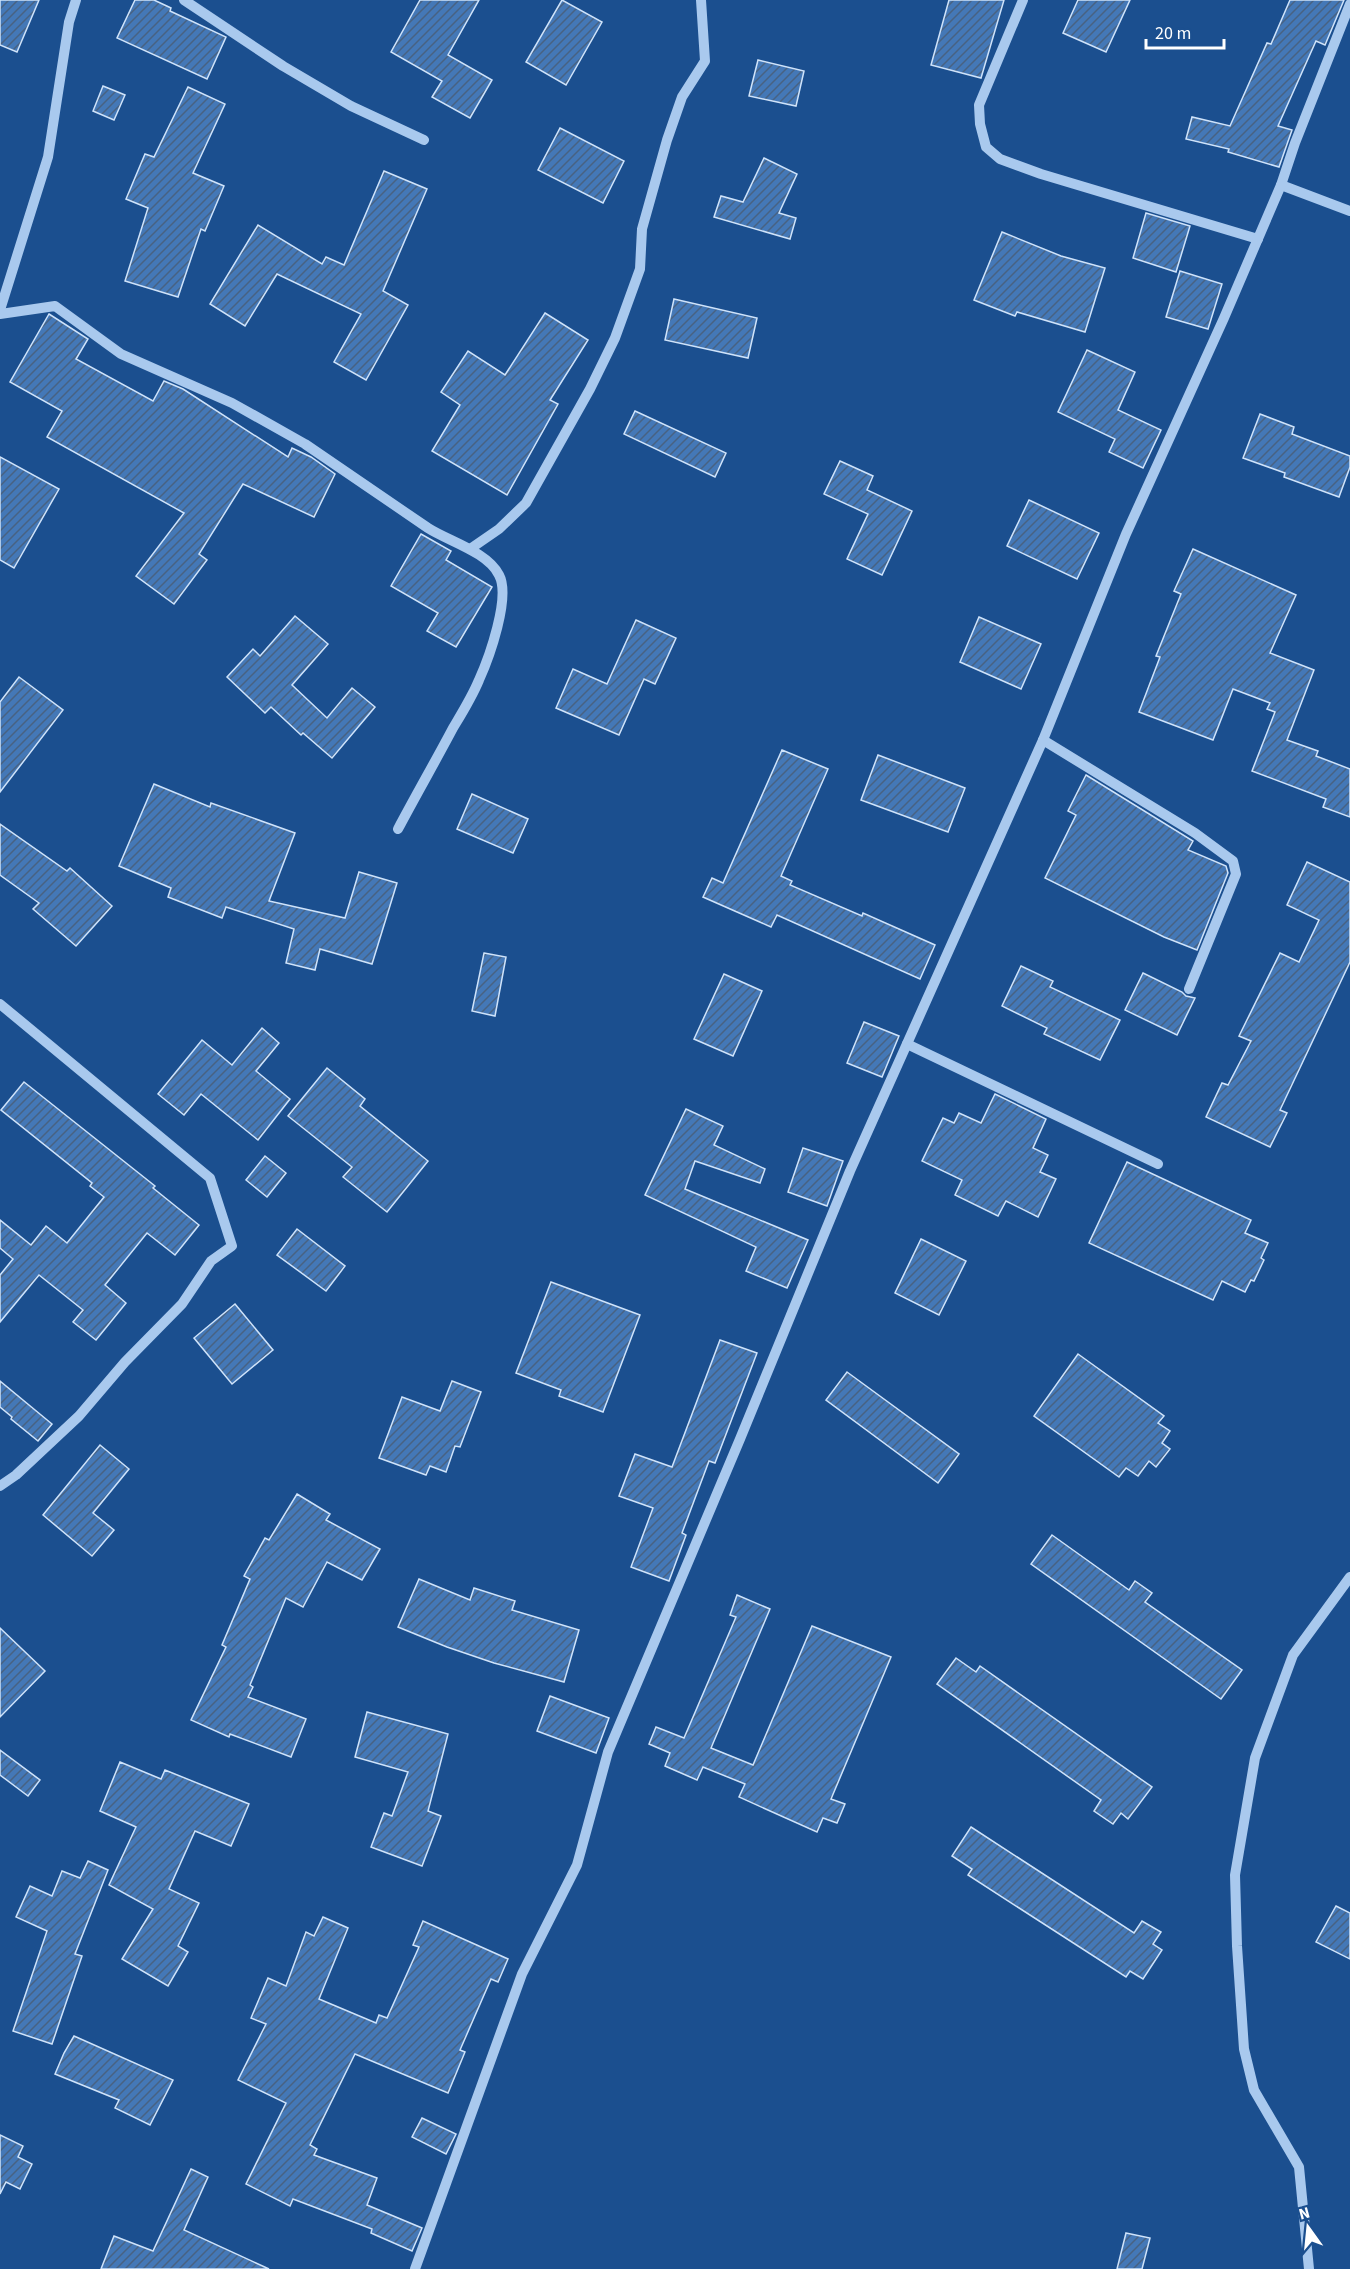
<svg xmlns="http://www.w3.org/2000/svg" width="1350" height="2269" font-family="'Source Sans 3',sans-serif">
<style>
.building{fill:url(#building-hatch);stroke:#cfe3fa;stroke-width:1.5}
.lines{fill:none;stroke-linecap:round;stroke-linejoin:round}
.minor{stroke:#a9c9ee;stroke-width:10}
</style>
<defs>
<pattern id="building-hatch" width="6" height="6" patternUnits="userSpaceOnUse" patternTransform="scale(1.5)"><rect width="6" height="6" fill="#4478b7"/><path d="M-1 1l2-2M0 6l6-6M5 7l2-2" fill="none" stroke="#486282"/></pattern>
</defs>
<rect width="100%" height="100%" fill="#1b4f8f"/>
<g class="building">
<path d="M 0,0 L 39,0 L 17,52 L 0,45 Z"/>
<path d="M 135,0 L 154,0 L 171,8 L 170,11 L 226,37 L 207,79 L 117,38 Z"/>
<path d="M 420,0 L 479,0 L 448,55 L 492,80 L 470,118 L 432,97 L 442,81 L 391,52 Z"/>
<path d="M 562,0 L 602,22 L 566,85 L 526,62 Z"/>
<path d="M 949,0 L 1004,0 L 981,78 L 931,65 Z"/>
<path d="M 1078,0 L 1130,0 L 1106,52 L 1063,33 Z"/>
<path d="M 1290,0 L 1344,0 L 1325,45 L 1316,41 L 1278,126 L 1292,130 L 1279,167 L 1228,152 L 1229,149 L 1186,139 L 1192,117 L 1230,126 L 1267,43 L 1271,44 Z"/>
<path d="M 758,60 L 804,71 L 796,106 L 749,96 Z"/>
<path d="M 103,86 L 125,95 L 114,120 L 93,111 Z"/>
<path d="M 188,87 L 225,104 L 193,173 L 224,186 L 205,231 L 201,229 L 178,297 L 125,281 L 148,208 L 126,199 L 145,154 L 154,157 Z"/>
<path d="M 560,128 L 624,161 L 603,203 L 538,170 Z"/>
<path d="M 764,158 L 797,174 L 779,213 L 796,218 L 790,239 L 714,217 L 721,196 L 743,202 Z"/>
<path d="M 384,171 L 427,189 L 383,291 L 408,305 L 366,380 L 334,362 L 361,314 L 277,274 L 245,326 L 210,304 L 258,225 L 322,264 L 326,257 L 344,265 Z"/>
<path d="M 1146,213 L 1190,226 L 1176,272 L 1133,258 Z"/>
<path d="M 1002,232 L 1061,256 L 1105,268 L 1085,332 L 1017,312 L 1015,316 L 974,300 Z"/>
<path d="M 1180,271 L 1222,284 L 1208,329 L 1166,317 Z"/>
<path d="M 674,299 L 757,318 L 748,358 L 665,340 Z"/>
<path d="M 545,313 L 588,340 L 550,400 L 558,404 L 507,495 L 432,451 L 460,405 L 441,392 L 468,351 L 505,375 Z"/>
<path d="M 49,314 L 88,339 L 76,359 L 153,401 L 164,381 L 183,389 L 288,457 L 292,448 L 311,457 L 335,474 L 314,517 L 243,484 L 199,554 L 207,560 L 174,604 L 136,576 L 184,513 L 47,437 L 62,411 L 10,382 Z"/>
<path d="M 1087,350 L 1135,372 L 1118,410 L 1161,430 L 1143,468 L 1109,452 L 1115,439 L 1058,412 Z"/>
<path d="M 635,411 L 726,453 L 715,477 L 624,434 Z"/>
<path d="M 1260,414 L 1294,427 L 1292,434 L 1350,456 L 1350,467 L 1339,497 L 1284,477 L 1285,473 L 1243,458 Z"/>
<path d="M 0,457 L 59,489 L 14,568 L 0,560 Z"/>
<path d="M 840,461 L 873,476 L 867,490 L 912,511 L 882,575 L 847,559 L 868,514 L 824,494 Z"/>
<path d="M 1029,500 L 1099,533 L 1077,579 L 1007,546 Z"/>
<path d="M 421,534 L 451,551 L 446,560 L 492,587 L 456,647 L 427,631 L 438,613 L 391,586 Z"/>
<path d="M 1193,549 L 1296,595 L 1270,653 L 1314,670 L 1287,740 L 1318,751 L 1316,756 L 1350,769 L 1350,817 L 1323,807 L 1326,799 L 1252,771 L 1275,712 L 1267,709 L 1270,703 L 1233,689 L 1213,740 L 1139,712 L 1160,657 L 1156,656 L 1181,594 L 1174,591 Z"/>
<path d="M 295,616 L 328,644 L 292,685 L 327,718 L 352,688 L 375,707 L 332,758 L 303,733 L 301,735 L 271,707 L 265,713 L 227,677 L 253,649 L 260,656 Z"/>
<path d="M 979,617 L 1041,644 L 1021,689 L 960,662 Z"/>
<path d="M 636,620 L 676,638 L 655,684 L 644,679 L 619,735 L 556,708 L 573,669 L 607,684 Z"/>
<path d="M 19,677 L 63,710 L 0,792 L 0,702 Z"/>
<path d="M 782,750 L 828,769 L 781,876 L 792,881 L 790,885 L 862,916 L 863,913 L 935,945 L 920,979 L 777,915 L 771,927 L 703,897 L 712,878 L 723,883 Z"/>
<path d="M 878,755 L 965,788 L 948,832 L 861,800 Z"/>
<path d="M 1086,775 L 1193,841 L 1188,850 L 1226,866 L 1228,873 L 1197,950 L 1164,937 L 1045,878 L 1076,815 L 1068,811 Z"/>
<path d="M 154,784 L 210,807 L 211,803 L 295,833 L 269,901 L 345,918 L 359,872 L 397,883 L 372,964 L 320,949 L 315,970 L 286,963 L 294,929 L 226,907 L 222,918 L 168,897 L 171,888 L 119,866 Z"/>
<path d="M 472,794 L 528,819 L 513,853 L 457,829 Z"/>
<path d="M 0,824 L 67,871 L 70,868 L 112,906 L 76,946 L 33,909 L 39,903 L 0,875 Z"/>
<path d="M 1307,862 L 1350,882 L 1350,962 L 1280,1110 L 1287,1113 L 1270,1147 L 1206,1117 L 1222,1083 L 1228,1085 L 1251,1041 L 1239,1036 L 1280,953 L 1299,962 L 1319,920 L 1287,905 Z"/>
<path d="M 484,953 L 506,957 L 495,1016 L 472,1011 Z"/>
<path d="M 1021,966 L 1053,981 L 1050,987 L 1120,1020 L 1100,1060 L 1044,1034 L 1047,1028 L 1002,1006 Z"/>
<path d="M 1143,973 L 1182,992 L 1186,996 L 1195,998 L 1177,1035 L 1125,1010 Z"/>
<path d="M 724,974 L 762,991 L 733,1056 L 694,1039 Z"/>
<path d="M 864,1022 L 899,1036 L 882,1077 L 847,1063 Z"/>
<path d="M 262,1028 L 279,1043 L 256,1071 L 290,1099 L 258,1140 L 201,1094 L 184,1115 L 158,1094 L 202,1040 L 232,1065 Z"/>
<path d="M 327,1068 L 365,1099 L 360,1106 L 428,1161 L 387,1212 L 343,1177 L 352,1167 L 288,1116 Z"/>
<path d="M 24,1082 L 155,1186 L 153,1188 L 199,1225 L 175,1255 L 147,1233 L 105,1285 L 126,1303 L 96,1340 L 73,1322 L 83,1310 L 39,1275 L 0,1322 L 0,1275 L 13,1259 L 0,1248 L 0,1220 L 31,1245 L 46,1226 L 67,1243 L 104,1197 L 90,1186 L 92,1183 L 1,1110 Z"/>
<path d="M 995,1094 L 1046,1119 L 1033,1148 L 1048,1155 L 1040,1172 L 1056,1179 L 1038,1217 L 1006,1201 L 998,1216 L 955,1195 L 962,1180 L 922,1161 L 943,1118 L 954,1123 L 959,1113 L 981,1123 Z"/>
<path d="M 686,1109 L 723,1126 L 714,1145 L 765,1169 L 760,1183 L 695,1161 L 685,1189 L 808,1240 L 787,1288 L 746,1271 L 756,1247 L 645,1195 Z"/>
<path d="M 803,1148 L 843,1161 L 827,1206 L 788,1192 Z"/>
<path d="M 265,1156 L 286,1173 L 267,1197 L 246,1180 Z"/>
<path d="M 1127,1162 L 1251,1220 L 1245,1233 L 1268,1243 L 1261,1258 L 1264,1260 L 1254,1281 L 1251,1280 L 1245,1292 L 1222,1281 L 1213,1300 L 1089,1243 Z"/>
<path d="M 297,1229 L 345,1266 L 326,1291 L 277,1255 Z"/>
<path d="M 921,1239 L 966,1261 L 939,1315 L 895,1293 Z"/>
<path d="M 551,1282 L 640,1315 L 603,1412 L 559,1396 L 561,1390 L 516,1373 Z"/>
<path d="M 235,1304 L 273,1350 L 232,1384 L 194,1338 Z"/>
<path d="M 720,1340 L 757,1353 L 715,1463 L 709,1461 L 682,1533 L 686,1535 L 669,1581 L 631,1567 L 653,1508 L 619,1496 L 635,1454 L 672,1467 Z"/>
<path d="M 1078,1354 L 1164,1416 L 1158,1423 L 1170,1431 L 1162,1443 L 1170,1449 L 1156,1467 L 1149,1461 L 1138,1476 L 1126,1468 L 1119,1477 L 1034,1416 Z"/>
<path d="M 847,1372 L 959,1454 L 938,1483 L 826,1400 Z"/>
<path d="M 0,1381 L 52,1424 L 38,1441 L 11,1419 L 12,1417 L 0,1407 Z"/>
<path d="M 452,1381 L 481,1392 L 460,1447 L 455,1446 L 446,1472 L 430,1466 L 426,1475 L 379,1458 L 402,1397 L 440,1411 Z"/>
<path d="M 100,1445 L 129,1469 L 93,1513 L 114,1530 L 92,1556 L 43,1515 Z"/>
<path d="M 297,1494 L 330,1514 L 326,1520 L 380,1549 L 362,1580 L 327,1562 L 303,1607 L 286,1598 L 250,1685 L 253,1687 L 248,1697 L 306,1719 L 291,1757 L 230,1734 L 229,1737 L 191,1720 L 226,1647 L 222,1645 L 250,1579 L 244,1576 L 265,1538 L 269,1540 Z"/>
<path d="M 1052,1535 L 1129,1590 L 1135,1581 L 1152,1593 L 1145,1602 L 1242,1670 L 1221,1699 L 1031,1564 Z"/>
<path d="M 419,1579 L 470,1600 L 474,1588 L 515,1601 L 512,1610 L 579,1630 L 564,1682 L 494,1663 L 447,1647 L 398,1627 Z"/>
<path d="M 737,1595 L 770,1609 L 711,1748 L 753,1765 L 812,1626 L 891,1657 L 831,1799 L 845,1804 L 837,1823 L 823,1818 L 817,1832 L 739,1797 L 745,1784 L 703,1767 L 697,1780 L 665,1766 L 670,1753 L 649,1744 L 656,1727 L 684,1738 L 736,1617 L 730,1615 Z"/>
<path d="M 0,1628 L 45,1671 L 0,1717 Z"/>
<path d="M 956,1658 L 976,1672 L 980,1666 L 1152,1787 L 1128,1819 L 1121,1813 L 1113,1824 L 1094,1811 L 1101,1800 L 937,1684 Z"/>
<path d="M 550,1696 L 609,1718 L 596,1753 L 537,1731 Z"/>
<path d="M 367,1712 L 448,1734 L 428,1811 L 441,1816 L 422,1866 L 371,1847 L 384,1813 L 392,1816 L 408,1772 L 355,1757 Z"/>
<path d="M 0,1750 L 40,1780 L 28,1796 L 0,1775 Z"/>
<path d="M 120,1762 L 161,1779 L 165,1770 L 249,1804 L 231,1846 L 195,1831 L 169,1889 L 199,1903 L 178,1946 L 188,1952 L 168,1986 L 122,1959 L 153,1909 L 109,1885 L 136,1827 L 100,1811 Z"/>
<path d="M 971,1827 L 1134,1933 L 1142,1921 L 1161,1932 L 1153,1944 L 1162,1950 L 1143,1979 L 1130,1971 L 1126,1977 L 968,1875 L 972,1869 L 952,1856 Z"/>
<path d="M 88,1861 L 108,1870 L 75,1954 L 82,1956 L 52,2044 L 13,2031 L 47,1931 L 16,1917 L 30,1886 L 52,1896 L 62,1871 L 80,1878 Z"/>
<path d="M 1336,1906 L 1350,1913 L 1350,1959 L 1316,1942 Z"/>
<path d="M 323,1917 L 348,1928 L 319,1999 L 376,2023 L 379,2015 L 387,2018 L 419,1947 L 413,1945 L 423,1921 L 508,1959 L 498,1982 L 491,1979 L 460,2050 L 465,2052 L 448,2093 L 355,2054 L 310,2145 L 317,2149 L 314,2155 L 377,2178 L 367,2205 L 422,2228 L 412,2251 L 371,2233 L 372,2229 L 293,2199 L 290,2206 L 246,2184 L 286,2103 L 238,2080 L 266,2024 L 251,2018 L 268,1978 L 286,1986 L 306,1932 L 314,1936 Z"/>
<path d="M 74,2036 L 173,2080 L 150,2125 L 115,2108 L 119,2100 L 55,2074 L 64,2053 Z"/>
<path d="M 422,2118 L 456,2134 L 446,2154 L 412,2137 Z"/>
<path d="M 0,2135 L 23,2146 L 18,2157 L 32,2164 L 20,2189 L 6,2182 L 0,2194 Z"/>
<path d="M 191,2169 L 208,2177 L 184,2230 L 269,2269 L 101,2269 L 114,2236 L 153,2251 Z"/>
<path d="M 1126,2233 L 1150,2238 L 1142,2269 L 1117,2269 Z"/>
</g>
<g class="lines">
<g class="minor">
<path d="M 184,0 L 283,66 L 351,106 L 424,140"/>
<path d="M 1023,0 L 979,105 L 980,124 L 986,147 L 1000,159 L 1041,174 L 1258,239"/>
<path d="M 1281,185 L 1350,211"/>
<path d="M 0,310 L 48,157 L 69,22 L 76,0"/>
<path d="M 0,314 L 55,306 L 121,354 L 232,403 L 305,444 L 428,528 C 448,541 488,552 499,575 C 511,597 489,658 479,680 C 472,697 462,713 453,728 C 435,762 416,795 398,829"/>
<path d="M 470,549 L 499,529 L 526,503 L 590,389 L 615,338 L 640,269 L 642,229 L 667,140 L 682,97 L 705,61 L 701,0"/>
<path d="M 1043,740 L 1195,833 L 1233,861 L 1236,874 L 1189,989"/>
<path d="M 0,1004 L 210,1178 L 232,1246 L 211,1261 L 182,1304 L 125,1362 L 79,1416 L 16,1475 L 0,1486"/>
<path d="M 907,1044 L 1158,1164"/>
<path d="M 415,2269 L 522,1974 L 577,1865 L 608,1752 L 740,1439 L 850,1171 L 1043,740 L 1126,534 L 1224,318 L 1281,185 L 1295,143 L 1350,4"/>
<path d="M 1309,2269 L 1299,2167 L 1254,2090 L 1244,2049 L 1237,1946 L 1235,1875 L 1255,1758 L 1293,1655 L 1350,1577"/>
</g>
</g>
<g transform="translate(1308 2227) rotate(345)" stroke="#1b4f8f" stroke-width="4.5" paint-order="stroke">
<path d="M0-4.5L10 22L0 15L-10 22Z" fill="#ffffff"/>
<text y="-9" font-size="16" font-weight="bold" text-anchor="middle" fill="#ffffff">N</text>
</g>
<path d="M1146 39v9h78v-9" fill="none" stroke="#ffffff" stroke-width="3"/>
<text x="1155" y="39" font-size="18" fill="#ffffff" stroke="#1b4f8f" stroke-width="4.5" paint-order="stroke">20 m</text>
</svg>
